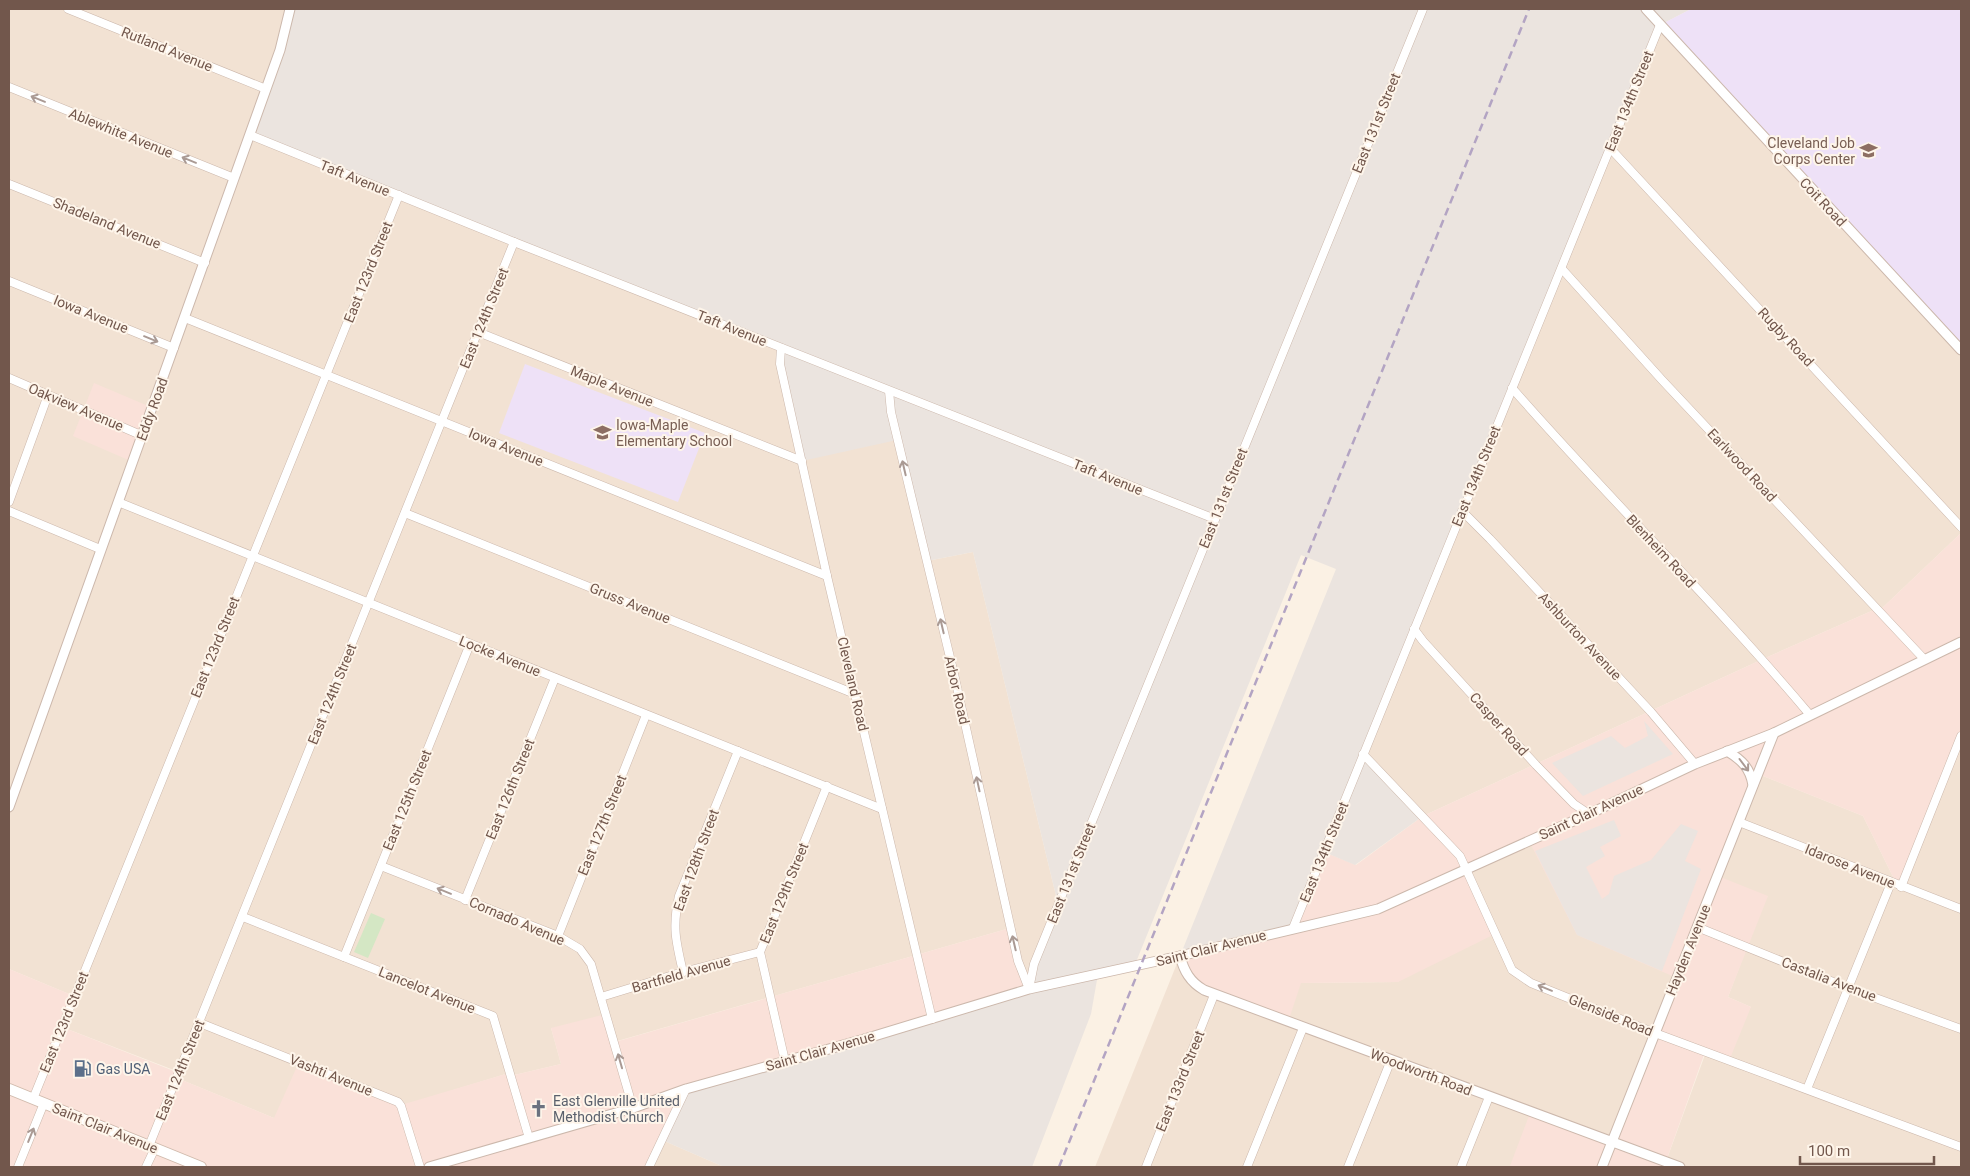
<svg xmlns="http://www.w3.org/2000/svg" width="1970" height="1176" font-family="Roboto,sans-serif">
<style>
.residential{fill:#f2e2d3}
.commercial{fill:#fae1d9}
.industrial{fill:#ebe4df}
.education{fill:#eee1f7}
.garden{fill:#d4e7c4}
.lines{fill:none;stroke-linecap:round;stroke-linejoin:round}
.minor-casing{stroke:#ccb8ac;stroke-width:9}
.tertiary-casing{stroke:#ccb8ac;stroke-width:11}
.secondary-casing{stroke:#d0baac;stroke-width:12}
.minor{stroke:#fff;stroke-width:8}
.tertiary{stroke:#fff;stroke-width:9}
.secondary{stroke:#fff;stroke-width:10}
.rail{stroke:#b3a4c3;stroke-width:2.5;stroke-dasharray:8 5;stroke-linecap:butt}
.oneway{stroke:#aa9a94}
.labels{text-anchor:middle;stroke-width:4;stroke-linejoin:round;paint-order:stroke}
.street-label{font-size:14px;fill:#72574c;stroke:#fef5ea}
.education-label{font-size:14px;fill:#785e54;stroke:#fef5ea;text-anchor:end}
.service-label{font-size:14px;fill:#4e5e75;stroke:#fef5ea;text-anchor:start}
.worship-label{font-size:14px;fill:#5b616d;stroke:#fef5ea;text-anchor:start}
</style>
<rect width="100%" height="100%" fill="#fbf1e4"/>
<g class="residential">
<path d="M 9,9 L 290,9 L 781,348 L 897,440 L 927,561 L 973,552 L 1058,904 L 1029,989 L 1010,928 L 614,1042 L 551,1028 L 561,1064 L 510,1076 L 509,1073 L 401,1106 L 274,1118 L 177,1078 L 179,1072 L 62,1027 L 74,996 L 9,969 Z"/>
<path d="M 1660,25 L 1961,350 L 1961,521 L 1959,524 L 1961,527 L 1961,533 L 1879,611 L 1876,609 L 1763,659 L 1423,816 L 1363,754 Z"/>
<path d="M 1961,736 L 1961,1167 L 1664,1167 L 1706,1052 L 1751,1007 L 1728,997 L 1747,947 L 1718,876 L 1758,774 L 1863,816 L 1897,885 Z"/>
<path d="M 1529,841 L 1677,978 L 1612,1143 L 1511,1166 L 1514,1167 L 1095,1167 L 1180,956 L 1301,983 L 1398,982 L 1466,868 Z"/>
<path d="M 662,1140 L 724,1167 L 649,1167 Z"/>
</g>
<g class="commercial">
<path d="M 94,383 L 153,408 L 133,462 L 73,436 Z"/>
<path d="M 1961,533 L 1961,736 L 1901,887 L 1897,885 L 1863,816 L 1758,774 L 1718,876 L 1768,896 L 1728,997 L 1751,1007 L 1729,1061 L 1705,1052 L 1664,1167 L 1514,1167 L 1510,1166 L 1530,1113 L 1612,1143 L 1677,978 L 1577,935 L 1529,841 L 1467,868 L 1495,934 L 1398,982 L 1301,983 L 1288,1022 L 1204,990 L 1180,956 L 1324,852 L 1356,865 L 1423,816 L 1763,659 L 1876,609 L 1879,611 Z"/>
<path d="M 1010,928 L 1029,989 L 686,1089 L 649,1167 L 9,1167 L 9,969 L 74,996 L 62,1027 L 179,1073 L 177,1078 L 274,1118 L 299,1062 L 401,1105 L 509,1073 L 510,1076 L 561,1064 L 551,1028 L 606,1014 L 615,1042 Z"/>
</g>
<g class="industrial">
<path d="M 290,9 L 1691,9 L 1660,25 L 1364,754 L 1423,816 L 1355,865 L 1324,852 L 1293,928 L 1180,956 L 1336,569 L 1301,555 L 1134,967 L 1098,974 L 1091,1014 L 1032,1167 L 724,1167 L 662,1140 L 686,1089 L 1029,989 L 1058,904 L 973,552 L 927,561 L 897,440 L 802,461 L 780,364 L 781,348 L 250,135 Z"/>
<path d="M 1644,721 L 1673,754 L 1583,796 L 1552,763 L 1611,736 L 1625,748 L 1648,736 Z"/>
<path d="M 1614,820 L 1621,836 L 1600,847 L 1605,856 L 1586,867 L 1602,899 L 1609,894 L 1614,876 L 1651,860 L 1681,824 L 1698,831 L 1685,861 L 1701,869 L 1662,971 L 1577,935 L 1535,851 Z"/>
</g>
<g class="education">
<path d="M 1691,9 L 1961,9 L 1961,350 L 1660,25 Z"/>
<path d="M 525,364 L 705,433 L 678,502 L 499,433 Z"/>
</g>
<path class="garden" d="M 371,913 L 385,919 L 368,958 L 354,952 Z"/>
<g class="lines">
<defs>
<g id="minor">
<path d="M 68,9 L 266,89"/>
<path d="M 9,87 L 234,178"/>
<path d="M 250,135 L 514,242 L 1215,519"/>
<path d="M 1610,148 L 1961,527"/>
<path d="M 9,184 L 205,263"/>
<path d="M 1562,269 L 1662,380 L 1924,659"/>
<path d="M 9,281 L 174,348"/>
<path d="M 185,318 L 827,576"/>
<path d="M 478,332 L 802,461"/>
<path d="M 781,348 L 780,364 L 827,576 L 932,1019"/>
<path d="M 9,378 L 143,436"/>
<path d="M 1512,388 C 1609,499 1715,602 1810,715"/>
<path d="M 889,391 L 891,412 L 954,674 L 1018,961 L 1029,989"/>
<path d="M 9,502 L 48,395"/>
<path d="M 118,502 L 882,809"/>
<path d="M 9,511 L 100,549"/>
<path d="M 1462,511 L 1490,539 L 1651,712 L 1695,764"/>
<path d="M 405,513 L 855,694"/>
<path d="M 1414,629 L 1423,641 L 1536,765 L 1574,804 L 1589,814"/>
<path d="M 1363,754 L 1460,856 L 1512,970 L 1531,983 L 1655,1033 L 1961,1147"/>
<path d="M 1739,822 L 1961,909"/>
<path d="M 381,866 L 558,936 L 580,949 L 591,964 L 633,1108"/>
<path d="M 1901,887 L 1961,736"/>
<path d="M 465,900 L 555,678"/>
<path d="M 243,917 L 493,1016 L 529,1138"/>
<path d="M 1697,927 L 1848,988 L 1961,1029"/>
<path d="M 1293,928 L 1660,25"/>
<path d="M 558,936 L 646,715"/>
<path d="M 344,957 L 470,644"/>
<path d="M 683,972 C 676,942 672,927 679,896 L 738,751"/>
<path d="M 1029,989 L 1034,964 L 1423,9"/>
<path d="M 601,997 L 683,972 L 760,952"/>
<path d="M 200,1023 L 398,1102 L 401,1106 L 420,1167"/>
<path d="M 785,1061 L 760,952 L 827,786"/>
<path d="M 1807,1089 L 1891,883"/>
<path d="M 33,1099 L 399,195"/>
<path d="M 149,1146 L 514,242"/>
<path d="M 18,1167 L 44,1103"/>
<path d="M 146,1167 L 155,1148"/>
<path d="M 649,1167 L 686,1089"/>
<path d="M 1146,1167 L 1214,995"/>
<path d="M 1247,1167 L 1303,1028"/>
<path d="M 1348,1167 L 1391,1060"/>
<path d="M 1461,1167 L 1489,1097"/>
</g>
<g id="tertiary">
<path d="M 1646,9 L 1961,350"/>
<path d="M 1727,751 C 1742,760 1750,768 1753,785"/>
<path d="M 9,807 L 280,50 L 290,9"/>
<path d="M 1180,956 C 1184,971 1190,982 1204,990 L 1680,1167"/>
<path d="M 429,1167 L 633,1108 L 686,1089 L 861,1040 L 1029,989 L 1180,956 L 1378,909 L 1589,814 L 1695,764 L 1774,733 L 1961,642"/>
<path d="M 1602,1167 L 1774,733"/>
</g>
<path id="secondary" d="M 9,1089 L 201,1167"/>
</defs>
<use href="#minor" class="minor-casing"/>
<use href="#tertiary" class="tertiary-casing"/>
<use href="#secondary" class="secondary-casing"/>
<use href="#minor" class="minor"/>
<use href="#tertiary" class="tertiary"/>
<use href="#secondary" class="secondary"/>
<path class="rail" d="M 1059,1167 L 1529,9"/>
</g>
<defs><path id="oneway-shaft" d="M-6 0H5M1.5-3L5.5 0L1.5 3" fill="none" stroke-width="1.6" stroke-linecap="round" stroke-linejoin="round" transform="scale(1.25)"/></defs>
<g class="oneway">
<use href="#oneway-shaft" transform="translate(38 99) rotate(-158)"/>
<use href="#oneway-shaft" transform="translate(189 160) rotate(-158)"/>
<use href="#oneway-shaft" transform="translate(151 339) rotate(22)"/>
<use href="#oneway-shaft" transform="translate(904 468) rotate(-103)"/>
<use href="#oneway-shaft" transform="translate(942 626) rotate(-103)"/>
<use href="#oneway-shaft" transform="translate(1744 765) rotate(53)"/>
<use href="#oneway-shaft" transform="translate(978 784) rotate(-102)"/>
<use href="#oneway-shaft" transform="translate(444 891) rotate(-158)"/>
<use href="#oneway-shaft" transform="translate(1014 943) rotate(-103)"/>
<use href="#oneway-shaft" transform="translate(1545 988) rotate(-158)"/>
<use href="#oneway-shaft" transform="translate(620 1061) rotate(-106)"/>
<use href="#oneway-shaft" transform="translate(31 1135) rotate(-68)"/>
</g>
<defs>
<symbol id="school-bare" viewBox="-9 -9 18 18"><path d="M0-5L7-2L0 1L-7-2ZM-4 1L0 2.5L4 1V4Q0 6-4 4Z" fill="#8d6e63" stroke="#fef5ea" stroke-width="2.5" paint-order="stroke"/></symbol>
<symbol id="fuel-bare" viewBox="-9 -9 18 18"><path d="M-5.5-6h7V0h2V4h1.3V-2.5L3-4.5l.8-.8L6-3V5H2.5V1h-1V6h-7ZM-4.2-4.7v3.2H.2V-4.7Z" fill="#5c6f8a" stroke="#fef5ea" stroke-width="2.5" paint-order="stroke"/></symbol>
<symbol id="church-bare" viewBox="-9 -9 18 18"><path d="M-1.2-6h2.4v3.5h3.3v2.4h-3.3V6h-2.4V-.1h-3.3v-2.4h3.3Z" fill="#6b7280" stroke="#fef5ea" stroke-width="2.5" paint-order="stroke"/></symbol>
</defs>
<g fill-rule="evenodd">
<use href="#school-bare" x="1856" y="138" width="25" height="25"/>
<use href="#school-bare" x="590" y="420" width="25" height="25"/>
<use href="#fuel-bare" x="70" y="1056" width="25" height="25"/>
<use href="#church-bare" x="526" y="1096" width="25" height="25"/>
</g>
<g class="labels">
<g class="street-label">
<text transform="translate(167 49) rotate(22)" y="5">Rutland Avenue</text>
<text transform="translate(1629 101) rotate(-68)" y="5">East 134th Street</text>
<text transform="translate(1376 123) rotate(-68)" y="5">East 131st Street</text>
<text transform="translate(121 133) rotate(22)" y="5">Ablewhite Avenue</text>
<text transform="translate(355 178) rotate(22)" y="5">Taft Avenue</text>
<text transform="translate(1823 202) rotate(47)" y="5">Coit Road</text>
<text transform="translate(107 223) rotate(22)" y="5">Shadeland Avenue</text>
<text transform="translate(368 272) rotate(-68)" y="5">East 123rd Street</text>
<text transform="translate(91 314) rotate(22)" y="5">Iowa Avenue</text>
<text transform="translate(484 318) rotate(-68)" y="5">East 124th Street</text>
<text transform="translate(732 328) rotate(22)" y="5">Taft Avenue</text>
<text transform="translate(1786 337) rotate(47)" y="5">Rugby Road</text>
<text transform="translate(612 386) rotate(22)" y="5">Maple Avenue</text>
<text transform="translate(76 407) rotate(23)" y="5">Oakview Avenue</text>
<text transform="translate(152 409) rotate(-70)" y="5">Eddy Road</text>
<text transform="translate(506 447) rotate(22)" y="5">Iowa Avenue</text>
<text transform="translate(1742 465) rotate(47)" y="5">Earlwood Road</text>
<text transform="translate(1476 476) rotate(-68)" y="5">East 134th Street</text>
<text transform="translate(1108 477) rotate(22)" y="5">Taft Avenue</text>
<text transform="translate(1223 498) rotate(-68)" y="5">East 131st Street</text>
<text transform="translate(1661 551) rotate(47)" y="5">Blenheim Road</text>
<text transform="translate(630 603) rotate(22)" y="5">Gruss Avenue</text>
<text transform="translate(1580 636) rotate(47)" y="5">Ashburton Avenue</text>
<text transform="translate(215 647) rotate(-68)" y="5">East 123rd Street</text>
<text transform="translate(500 656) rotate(22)" y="5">Locke Avenue</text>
<text transform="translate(853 684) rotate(77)" y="5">Cleveland Road</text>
<text transform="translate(957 690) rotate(77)" y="5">Arbor Road</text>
<text transform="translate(332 694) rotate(-68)" y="5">East 124th Street</text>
<text transform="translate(1499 724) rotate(48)" y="5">Casper Road</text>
<text transform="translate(510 789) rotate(-68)" y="5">East 126th Street</text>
<text transform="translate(407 800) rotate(-68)" y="5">East 125th Street</text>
<text transform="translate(1591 812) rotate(-25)" y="5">Saint Clair Avenue</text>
<text transform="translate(602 825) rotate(-68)" y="5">East 127th Street</text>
<text transform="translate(1324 852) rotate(-68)" y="5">East 134th Street</text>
<text transform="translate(696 860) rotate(-70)" y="5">East 128th Street</text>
<text transform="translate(1850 866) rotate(22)" y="5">Idarose Avenue</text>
<text transform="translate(1071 873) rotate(-68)" y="5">East 131st Street</text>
<text transform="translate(784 893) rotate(-68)" y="5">East 129th Street</text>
<text transform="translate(517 921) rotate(23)" y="5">Cornado Avenue</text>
<text transform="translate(1211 948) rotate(-14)" y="5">Saint Clair Avenue</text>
<text transform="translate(1688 950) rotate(-68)" y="5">Hayden Avenue</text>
<text transform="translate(681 974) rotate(-16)" y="5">Bartfield Avenue</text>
<text transform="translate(1829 979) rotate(21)" y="5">Castalia Avenue</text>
<text transform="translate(427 990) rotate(22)" y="5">Lancelot Avenue</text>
<text transform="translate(1611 1015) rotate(22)" y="5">Glenside Road</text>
<text transform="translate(64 1022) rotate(-68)" y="5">East 123rd Street</text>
<text transform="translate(820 1051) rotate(-16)" y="5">Saint Clair Avenue</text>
<text transform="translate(180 1070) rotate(-68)" y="5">East 124th Street</text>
<text transform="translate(1421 1072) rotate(21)" y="5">Woodworth Road</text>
<text transform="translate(331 1075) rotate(22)" y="5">Vashti Avenue</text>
<text transform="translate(1180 1081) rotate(-68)" y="5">East 133rd Street</text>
<text transform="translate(105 1128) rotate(22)" y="5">Saint Clair Avenue</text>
</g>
<g class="education-label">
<text x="1855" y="148">Cleveland Job<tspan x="1855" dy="16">Corps Center</tspan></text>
<text x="616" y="430" text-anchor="start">Iowa-Maple<tspan x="616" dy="16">Elementary School</tspan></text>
</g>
<g class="service-label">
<text x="96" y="1074">Gas USA</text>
</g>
<g class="worship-label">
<text x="553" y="1106">East Glenville United<tspan x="553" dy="16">Methodist Church</tspan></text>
</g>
</g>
<rect width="1970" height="1176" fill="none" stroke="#72574c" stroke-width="20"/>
<path d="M1800 1156v8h134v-8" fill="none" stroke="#72574c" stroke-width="2.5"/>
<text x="1808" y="1156" font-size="15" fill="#72574c" stroke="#fef5ea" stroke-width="4" paint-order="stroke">100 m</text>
</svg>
